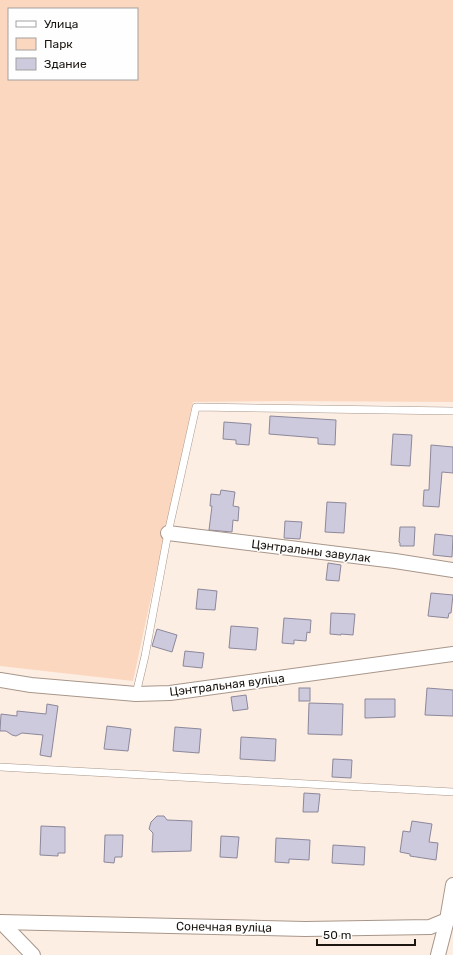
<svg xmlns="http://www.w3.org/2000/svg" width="453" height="955" font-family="Rubik,sans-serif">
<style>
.green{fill:#fbd7bf;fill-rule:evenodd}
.building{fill:#cecade;stroke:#8c889b}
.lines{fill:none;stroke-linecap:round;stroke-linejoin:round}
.lane-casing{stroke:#a8968a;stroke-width:8}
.street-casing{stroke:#a8968a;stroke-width:16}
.lane{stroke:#fff;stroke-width:7}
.street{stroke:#fff;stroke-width:14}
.labels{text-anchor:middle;stroke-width:3;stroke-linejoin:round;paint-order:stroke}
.street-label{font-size:12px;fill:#1c1611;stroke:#fefefe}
</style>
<rect width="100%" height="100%" fill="#fdeee3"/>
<path class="green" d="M 0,0 L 453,0 L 453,402 L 284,401 L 193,402 L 133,681 L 0,666 ZM 9,9 L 137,9 L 137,79 L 9,79 Z"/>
<g class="building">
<path d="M 270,416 L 336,420 L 335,445 L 318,444 L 318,438 L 269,434 Z"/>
<path d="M 224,422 L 251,424 L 249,445 L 236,444 L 236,440 L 223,439 Z"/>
<path d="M 393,434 L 412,435 L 410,466 L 391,465 Z"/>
<path d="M 431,445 L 453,447 L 453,473 L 442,472 L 439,507 L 423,506 L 424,490 L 429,490 Z"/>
<path d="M 221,490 L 235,492 L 233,506 L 239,507 L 238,521 L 233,520 L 232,532 L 209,530 L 212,506 L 210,506 L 211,494 L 220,495 Z"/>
<path d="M 327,502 L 346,503 L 344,533 L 325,532 Z"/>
<path d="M 285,521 L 302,522 L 300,539 L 284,538 Z"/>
<path d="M 400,527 L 415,527 L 414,546 L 400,546 L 400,543 L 399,542 Z"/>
<path d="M 435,534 L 453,536 L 452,557 L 433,555 Z"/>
<path d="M 328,563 L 341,565 L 339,581 L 326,580 Z"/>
<path d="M 198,589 L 217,591 L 215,610 L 196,609 Z"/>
<path d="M 431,593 L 453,595 L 451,613 L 449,613 L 448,618 L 428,616 Z"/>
<path d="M 331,613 L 355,614 L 353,635 L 341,634 L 341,635 L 330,634 Z"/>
<path d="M 284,618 L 311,620 L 310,633 L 307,632 L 306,641 L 294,640 L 294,644 L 282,643 Z"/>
<path d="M 231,626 L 258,628 L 256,650 L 229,648 Z"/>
<path d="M 157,629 L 177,635 L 172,652 L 152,646 Z"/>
<path d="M 185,651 L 204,653 L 202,668 L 183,666 Z"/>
<rect x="299" y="688" width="11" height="13"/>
<path d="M 427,688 L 453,690 L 453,716 L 425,715 Z"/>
<path d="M 246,695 L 248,709 L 233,711 L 231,697 Z"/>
<path d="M 365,699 L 395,699 L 395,717 L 365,718 Z"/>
<path d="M 309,703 L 343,704 L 342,735 L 308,734 Z"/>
<path d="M 47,704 L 58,706 L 51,757 L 40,755 L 43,735 L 22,733 L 16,736 L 12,735 L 6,731 L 0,731 L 1,714 L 17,716 L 17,711 L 46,714 Z"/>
<path d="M 107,726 L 131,729 L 128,751 L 104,749 Z"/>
<path d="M 175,727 L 201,729 L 199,753 L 173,751 Z"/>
<path d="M 241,737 L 276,739 L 275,761 L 240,759 Z"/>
<path d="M 333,759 L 352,760 L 351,778 L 332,777 Z"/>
<path d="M 304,793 L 320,794 L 318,812 L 303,812 Z"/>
<path d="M 157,816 L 164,816 L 167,820 L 192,821 L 191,851 L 152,852 L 153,833 L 149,829 L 151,822 Z"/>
<path d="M 412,821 L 432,824 L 429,842 L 438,843 L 436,860 L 410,856 L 410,854 L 400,852 L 403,831 L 410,832 Z"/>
<path d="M 41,826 L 65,827 L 65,853 L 58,853 L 58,856 L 40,855 Z"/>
<path d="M 105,835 L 123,835 L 122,857 L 115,857 L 114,863 L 104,862 Z"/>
<path d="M 221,836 L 239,837 L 237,858 L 220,857 Z"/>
<path d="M 276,838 L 310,840 L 309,860 L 289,859 L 289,863 L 275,862 Z"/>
<path d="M 333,845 L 365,847 L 364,865 L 332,863 Z"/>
</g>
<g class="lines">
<defs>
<g id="lane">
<path d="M 136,694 L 145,656 L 168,533 L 196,407 L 453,411"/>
<path d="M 0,767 L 453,792"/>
</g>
<g id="street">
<path d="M 168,533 L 395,561 L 453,570"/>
<path d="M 0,680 L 31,685 L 136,694 L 170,693 L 453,654"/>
<path d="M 0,922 L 305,929 L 430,927 L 447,920"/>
<path d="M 1,922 L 33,955"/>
<path d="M 438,955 L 447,920 L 453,885"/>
</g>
</defs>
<use href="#lane" class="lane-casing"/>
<use href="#street" class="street-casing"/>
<use href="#lane" class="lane"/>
<use href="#street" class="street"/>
</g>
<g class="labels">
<g class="street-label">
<text transform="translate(311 551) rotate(7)" y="4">Цэнтральны завулак</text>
<text transform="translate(227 685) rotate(-7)" y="4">Цэнтральная вуліца</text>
<text transform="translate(224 927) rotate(1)" y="4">Сонечная вуліца</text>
</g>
</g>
<rect x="8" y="8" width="130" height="72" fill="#fefefe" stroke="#a4a19f"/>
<rect x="16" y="21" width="20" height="6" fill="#ffffff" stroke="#a4a19f"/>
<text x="44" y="28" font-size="12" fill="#1c1611">Улица</text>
<rect x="16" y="38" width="20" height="12" fill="#fbd7bf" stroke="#a4a19f"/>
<text x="44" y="48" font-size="12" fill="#1c1611">Парк</text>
<rect x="16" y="58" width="20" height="12" fill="#cecade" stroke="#a4a19f"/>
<text x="44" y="68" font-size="12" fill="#1c1611">Здание</text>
<path d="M317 939v6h98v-6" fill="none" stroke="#1c1611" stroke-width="2"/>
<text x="323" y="939" font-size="12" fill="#1c1611" stroke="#fefefe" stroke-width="3" paint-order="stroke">50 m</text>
</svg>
